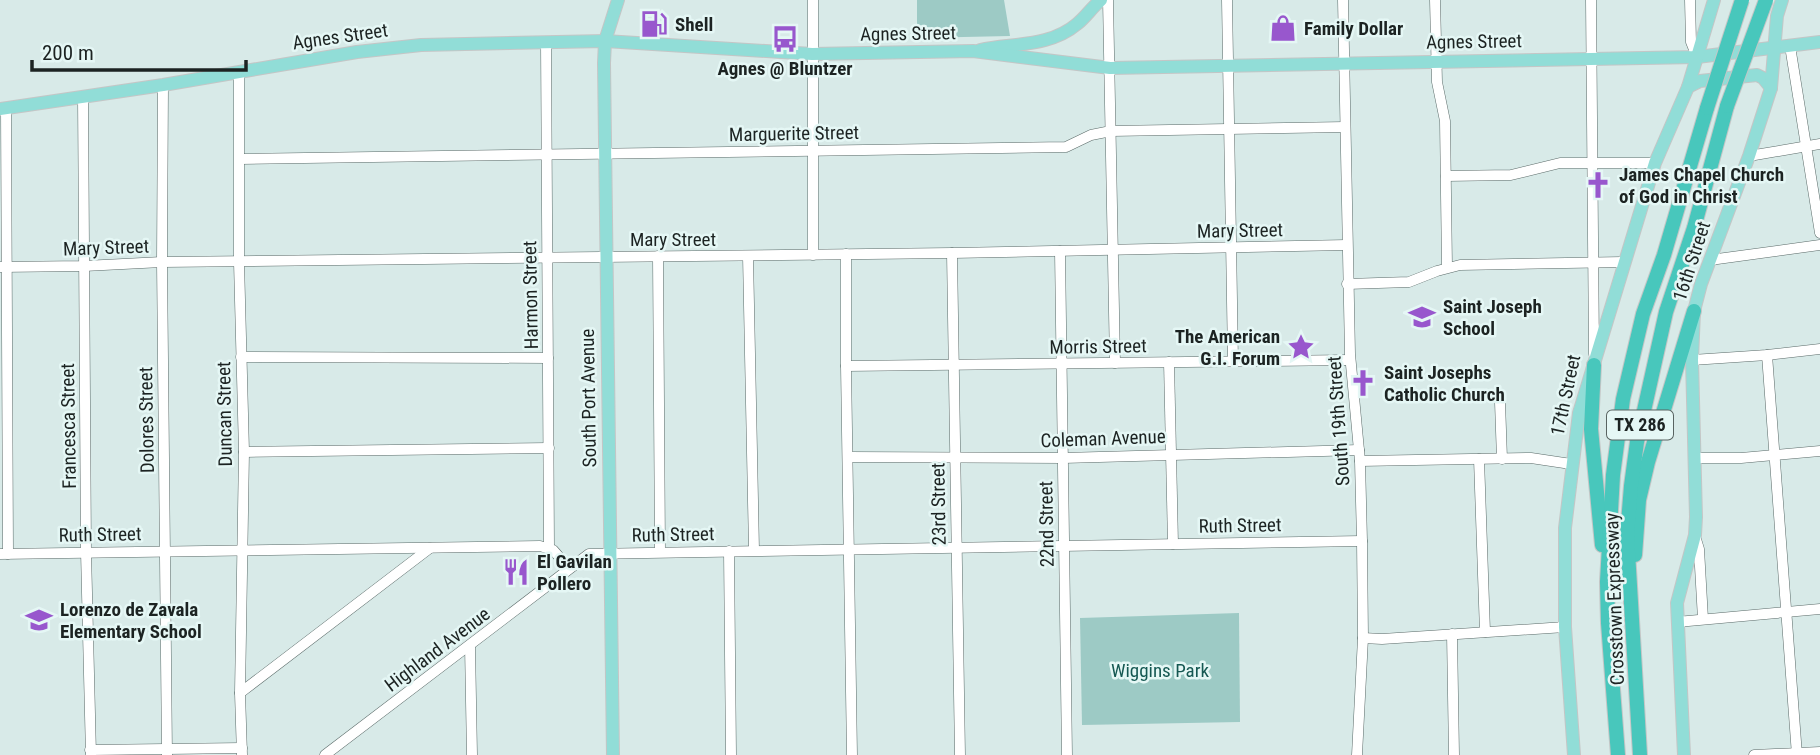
<svg xmlns="http://www.w3.org/2000/svg" width="1820" height="755" font-family="'Roboto Condensed',sans-serif">
<style>
.green{fill:#9dcac5}
.lines{fill:none;stroke-linecap:round;stroke-linejoin:round}
.minor-casing{stroke:#5a6a68;stroke-width:11}
.major-casing{stroke:#c4c6c6;stroke-width:14}
.highway-casing{stroke:#c4c6c6;stroke-width:16}
.minor{stroke:#fff;stroke-width:10}
.major{stroke:#91ddd7;stroke-width:12}
.highway{stroke:#48c7bc;stroke-width:14}
.highway-bridge-casing{stroke:#c4c6c6;stroke-width:16;stroke-linecap:butt}
.highway-bridge{stroke:#48c7bc;stroke-width:14}
.labels{text-anchor:middle;stroke-width:5;stroke-linejoin:round;paint-order:stroke}
.shield{fill:#e5f7f5;stroke:#586361;stroke-width:2}
.shield-label{font-size:18px;font-weight:bold;fill:#1c2322}
.poi-label{font-size:19px;font-weight:bold;fill:#1c2322;stroke:#e5f7f5;text-anchor:start}
.street-label{font-size:19px;fill:#1c2322;stroke:#e5f7f5}
.park-label{font-size:19px;fill:#155852;stroke:#e5f7f5}
</style>
<rect width="100%" height="100%" fill="#d8eae8"/>
<g class="green">
<path d="M 917,0 L 1004,0 L 1010,36 L 917,38 Z"/>
<path d="M 1239,613 L 1240,722 L 1082,725 L 1080,618 Z"/>
</g>
<g class="lines">
<defs>
<g id="minor">
<path d="M 1108,0 L 1115,363"/>
<path d="M 1227,0 L 1233,361"/>
<path d="M 1343,0 L 1350,354 L 1360,461 L 1362,541 L 1363,638 L 1357,755"/>
<path d="M 1435,0 L 1437,82 L 1445,121 L 1447,267"/>
<path d="M 1591,0 L 1594,354"/>
<path d="M 1690,0 L 1691,42 L 1697,57"/>
<path d="M 546,42 L 549,547"/>
<path d="M 1790,46 L 1820,233"/>
<path d="M 239,72 L 239,262 L 244,452 L 240,693 L 242,755"/>
<path d="M 163,85 L 162,262 L 167,755"/>
<path d="M 83,96 L 86,552 L 91,755"/>
<path d="M 6,108 L 8,554"/>
<path d="M 1749,156 L 1820,144"/>
<path d="M 240,159 L 1066,147 L 1091,135 L 1111,131 L 1345,127"/>
<path d="M 1446,176 L 1511,175 L 1560,163 L 1655,163"/>
<path d="M 1060,251 L 1067,755"/>
<path d="M 952,253 L 960,755"/>
<path d="M 846,254 L 846,366 L 852,755"/>
<path d="M 813,255 L 813,0"/>
<path d="M 658,256 L 660,552"/>
<path d="M 748,256 L 754,550"/>
<path d="M 1710,260 L 1820,245"/>
<path d="M 0,267 L 84,266 L 162,262 L 952,253 L 1347,245"/>
<path d="M 1347,284 L 1409,282 L 1437,271 L 1460,265 L 1623,262"/>
<path d="M 1767,355 L 1797,755"/>
<path d="M 241,357 L 548,358"/>
<path d="M 1692,360 L 1767,355 L 1820,349"/>
<path d="M 1169,362 L 1173,544"/>
<path d="M 846,366 L 1350,360"/>
<path d="M 1500,402 L 1502,459"/>
<path d="M 244,452 L 549,448"/>
<path d="M 848,457 L 1063,458 L 1359,450"/>
<path d="M 1696,458 L 1741,458 L 1820,451"/>
<path d="M 1479,459 L 1485,632"/>
<path d="M 1360,461 L 1531,458 L 1571,464"/>
<path d="M 1695,536 L 1699,549 L 1703,619"/>
<path d="M 729,551 L 731,755"/>
<path d="M 0,554 L 540,546 L 553,550 L 569,568"/>
<path d="M 1677,622 L 1820,609"/>
<path d="M 1452,634 L 1454,755"/>
<path d="M 1363,638 L 1382,639 L 1565,627"/>
<path d="M 470,646 L 472,755"/>
<path d="M 240,693 L 430,548"/>
<path d="M 90,750 L 242,748"/>
<path d="M 325,755 L 589,554 L 1362,541"/>
<path d="M 1754,755 L 1820,752"/>
</g>
<g id="major">
<path d="M 980,50 C 1013,43 1050,47 1077,24 C 1086,17 1092,7 1101,0"/>
<path d="M 1688,87 L 1700,81 L 1757,75 L 1763,78 L 1771,88"/>
<path d="M 0,109 L 163,85 L 357,52 L 421,45 L 605,41 L 812,54 L 973,51 L 1110,68 L 1697,57 L 1820,42"/>
<path d="M 613,755 L 604,63 L 605,41 L 618,0"/>
<path d="M 1574,755 L 1565,627 L 1565,528 L 1579,413 L 1655,163 L 1688,87 L 1714,0"/>
<path d="M 1684,755 L 1677,603 L 1695,535 L 1696,517 L 1692,360 L 1694,311 L 1701,284 L 1749,156 L 1771,88 L 1777,16 L 1782,0"/>
</g>
<g id="highway">
<path d="M 1594,365 L 1591,429 L 1602,545"/>
<path d="M 1635,555 L 1639,500 L 1648,462 L 1694,311"/>
<path d="M 1618,755 L 1608,623 L 1607,582 L 1613,475 L 1623,399 L 1643,314 L 1664,255 L 1707,108"/>
<path d="M 1640,755 L 1627,535 L 1631,486 L 1637,442 L 1666,312 L 1694,228 L 1727,106"/>
</g>
</defs>
<use href="#minor" class="minor-casing"/>
<use href="#major" class="major-casing"/>
<use href="#highway" class="highway-casing"/>
<use href="#minor" class="minor"/>
<use href="#major" class="major"/>
<use href="#highway" class="highway"/>
<defs>
<g id="highway-bridge">
<path d="M 1727,106 L 1766,0"/>
<path d="M 1707,108 L 1742,0"/>
</g>
</defs>
<use href="#highway-bridge" class="highway-bridge-casing"/>
<use href="#highway-bridge" class="highway-bridge"/>
</g>
<defs>
<symbol id="fuel-bare" viewBox="-9 -9 18 18"><path d="M-5.5-6h7V0h2V4h1.3V-2.5L3-4.5l.8-.8L6-3V5H2.5V1h-1V6h-7ZM-4.2-4.7v3.2H.2V-4.7Z" fill="#9857cd" stroke="#e5f7f5" stroke-width="2.5" paint-order="stroke"/></symbol>
<symbol id="shop-bare" viewBox="-9 -9 18 18"><path d="M-5-2.5h2.3a2.7 3.5 0 0 1 5.4 0H5L5.5 6h-11ZM-1.5-2.5h3a1.5 2.3 0 0 0-3 0Z" fill="#9857cd" stroke="#e5f7f5" stroke-width="2.5" paint-order="stroke"/></symbol>
<symbol id="bus-bare" viewBox="-9 -9 18 18"><path d="M-5-6H5V4H4V6H2V4H-2V6H-4V4H-5ZM-3.5-4V0h7V-4ZM-3.5 1.2v1.5H-2V1.2ZM2 1.2v1.5H3.5V1.2Z" fill="#9857cd" stroke="#e5f7f5" stroke-width="2.5" paint-order="stroke"/></symbol>
<symbol id="church-bare" viewBox="-9 -9 18 18"><path d="M-1.2-6h2.4v3.5h3.3v2.4h-3.3V6h-2.4V-.1h-3.3v-2.4h3.3Z" fill="#9857cd" stroke="#e5f7f5" stroke-width="2.5" paint-order="stroke"/></symbol>
<symbol id="school-bare" viewBox="-9 -9 18 18"><path d="M0-5L7-2L0 1L-7-2ZM-4 1L0 2.5L4 1V4Q0 6-4 4Z" fill="#9857cd" stroke="#e5f7f5" stroke-width="2.5" paint-order="stroke"/></symbol>
<symbol id="sight-bare" viewBox="-9 -9 18 18"><path d="M0-6L1.8-2.2L6-1.7L2.9 1.2L3.7 5.4L0 3.3L-3.7 5.4L-2.9 1.2L-6-1.7L-1.8-2.2Z" fill="#9857cd" stroke="#e5f7f5" stroke-width="2.5" paint-order="stroke"/></symbol>
<symbol id="restaurant-bare" viewBox="-9 -9 18 18"><path d="M-5-6h1v4h1v-4h1v4h1v-4h1v5L-1.5 .5V6h-2V.5L-5-1ZM5-6V6H3V1.5H1.5Q1.5-4 5-6Z" fill="#9857cd" stroke="#e5f7f5" stroke-width="2.5" paint-order="stroke"/></symbol>
</defs>
<g fill-rule="evenodd">
<use href="#fuel-bare" x="635" y="5" width="38" height="38"/>
<use href="#shop-bare" x="1264" y="9" width="38" height="38"/>
<use href="#bus-bare" x="766" y="20" width="38" height="38"/>
<use href="#church-bare" x="1579" y="166" width="38" height="38"/>
<use href="#school-bare" x="1403" y="298" width="38" height="38"/>
<use href="#sight-bare" x="1282" y="328" width="38" height="38"/>
<use href="#church-bare" x="1344" y="364" width="38" height="38"/>
<use href="#restaurant-bare" x="497" y="553" width="38" height="38"/>
<use href="#school-bare" x="20" y="601" width="38" height="38"/>
</g>
<g class="labels">
<rect class="shield" x="1607" y="410.5" width="66" height="29" rx="5"/>
<g class="shield-label">
<text x="1640" y="431">TX 286</text>
</g>
<g class="poi-label">
<text x="675" y="31">Shell</text>
<text x="1304" y="35">Family Dollar</text>
<text x="785" y="75" text-anchor="middle">Agnes @ Bluntzer</text>
<text x="1619" y="181">James Chapel Church<tspan x="1619" dy="22">of God in Christ</tspan></text>
<text x="1443" y="313">Saint Joseph<tspan x="1443" dy="22">School</tspan></text>
<text x="1280" y="343" text-anchor="end">The American<tspan x="1280" dy="22">G.I. Forum</tspan></text>
<text x="1384" y="379">Saint Josephs<tspan x="1384" dy="22">Catholic Church</tspan></text>
<text x="537" y="568">El Gavilan<tspan x="537" dy="22">Pollero</tspan></text>
<text x="60" y="616">Lorenzo de Zavala<tspan x="60" dy="22">Elementary School</tspan></text>
</g>
<g class="street-label">
<text transform="translate(908 33) rotate(-1)" y="7">Agnes Street</text>
<text transform="translate(340 36) rotate(-8)" y="7">Agnes Street</text>
<text transform="translate(1474 41) rotate(-1)" y="7">Agnes Street</text>
<text transform="translate(794 133) rotate(-1)" y="7">Marguerite Street</text>
<text transform="translate(1240 230) rotate(-1)" y="7">Mary Street</text>
<text x="673" y="246">Mary Street</text>
<text transform="translate(106 247) rotate(-2)" y="7">Mary Street</text>
<text transform="translate(1691 261) rotate(-72)" y="7">16th Street</text>
<text transform="translate(530 295) rotate(-91)" y="7">Harmon Street</text>
<text transform="translate(1098 346) rotate(-1)" y="7">Morris Street</text>
<text transform="translate(1565 395) rotate(-78)" y="7">17th Street</text>
<text transform="translate(588 398) rotate(-91)" y="7">South Port Avenue</text>
<text transform="translate(224 414) rotate(-91)" y="7">Duncan Street</text>
<text transform="translate(146 420) rotate(-91)" y="7">Dolores Street</text>
<text transform="translate(1338 421) rotate(-94)" y="7">South 19th Street</text>
<text transform="translate(68 426) rotate(-91)" y="7">Francesca Street</text>
<text transform="translate(1103 438) rotate(-2)" y="7">Coleman Avenue</text>
<text transform="translate(938 504) rotate(-91)" y="7">23rd Street</text>
<text transform="translate(1046 524) rotate(-91)" y="7">22nd Street</text>
<text transform="translate(1240 525) rotate(-1)" y="7">Ruth Street</text>
<text transform="translate(100 534) rotate(-1)" y="7">Ruth Street</text>
<text transform="translate(673 534) rotate(-1)" y="7">Ruth Street</text>
<text transform="translate(1614 599) rotate(-92)" y="7">Crosstown Expressway</text>
<text transform="translate(437 649) rotate(-37)" y="7">Highland Avenue</text>
</g>
<g class="park-label">
<text x="1160" y="677">Wiggins Park</text>
</g>
</g>
<path d="M32 60v10h214v-10" fill="none" stroke="#1c2322" stroke-width="3.5"/>
<text x="42" y="60" font-size="21" fill="#1c2322" stroke="#e5f7f5" stroke-width="5" paint-order="stroke">200 m</text>
</svg>
